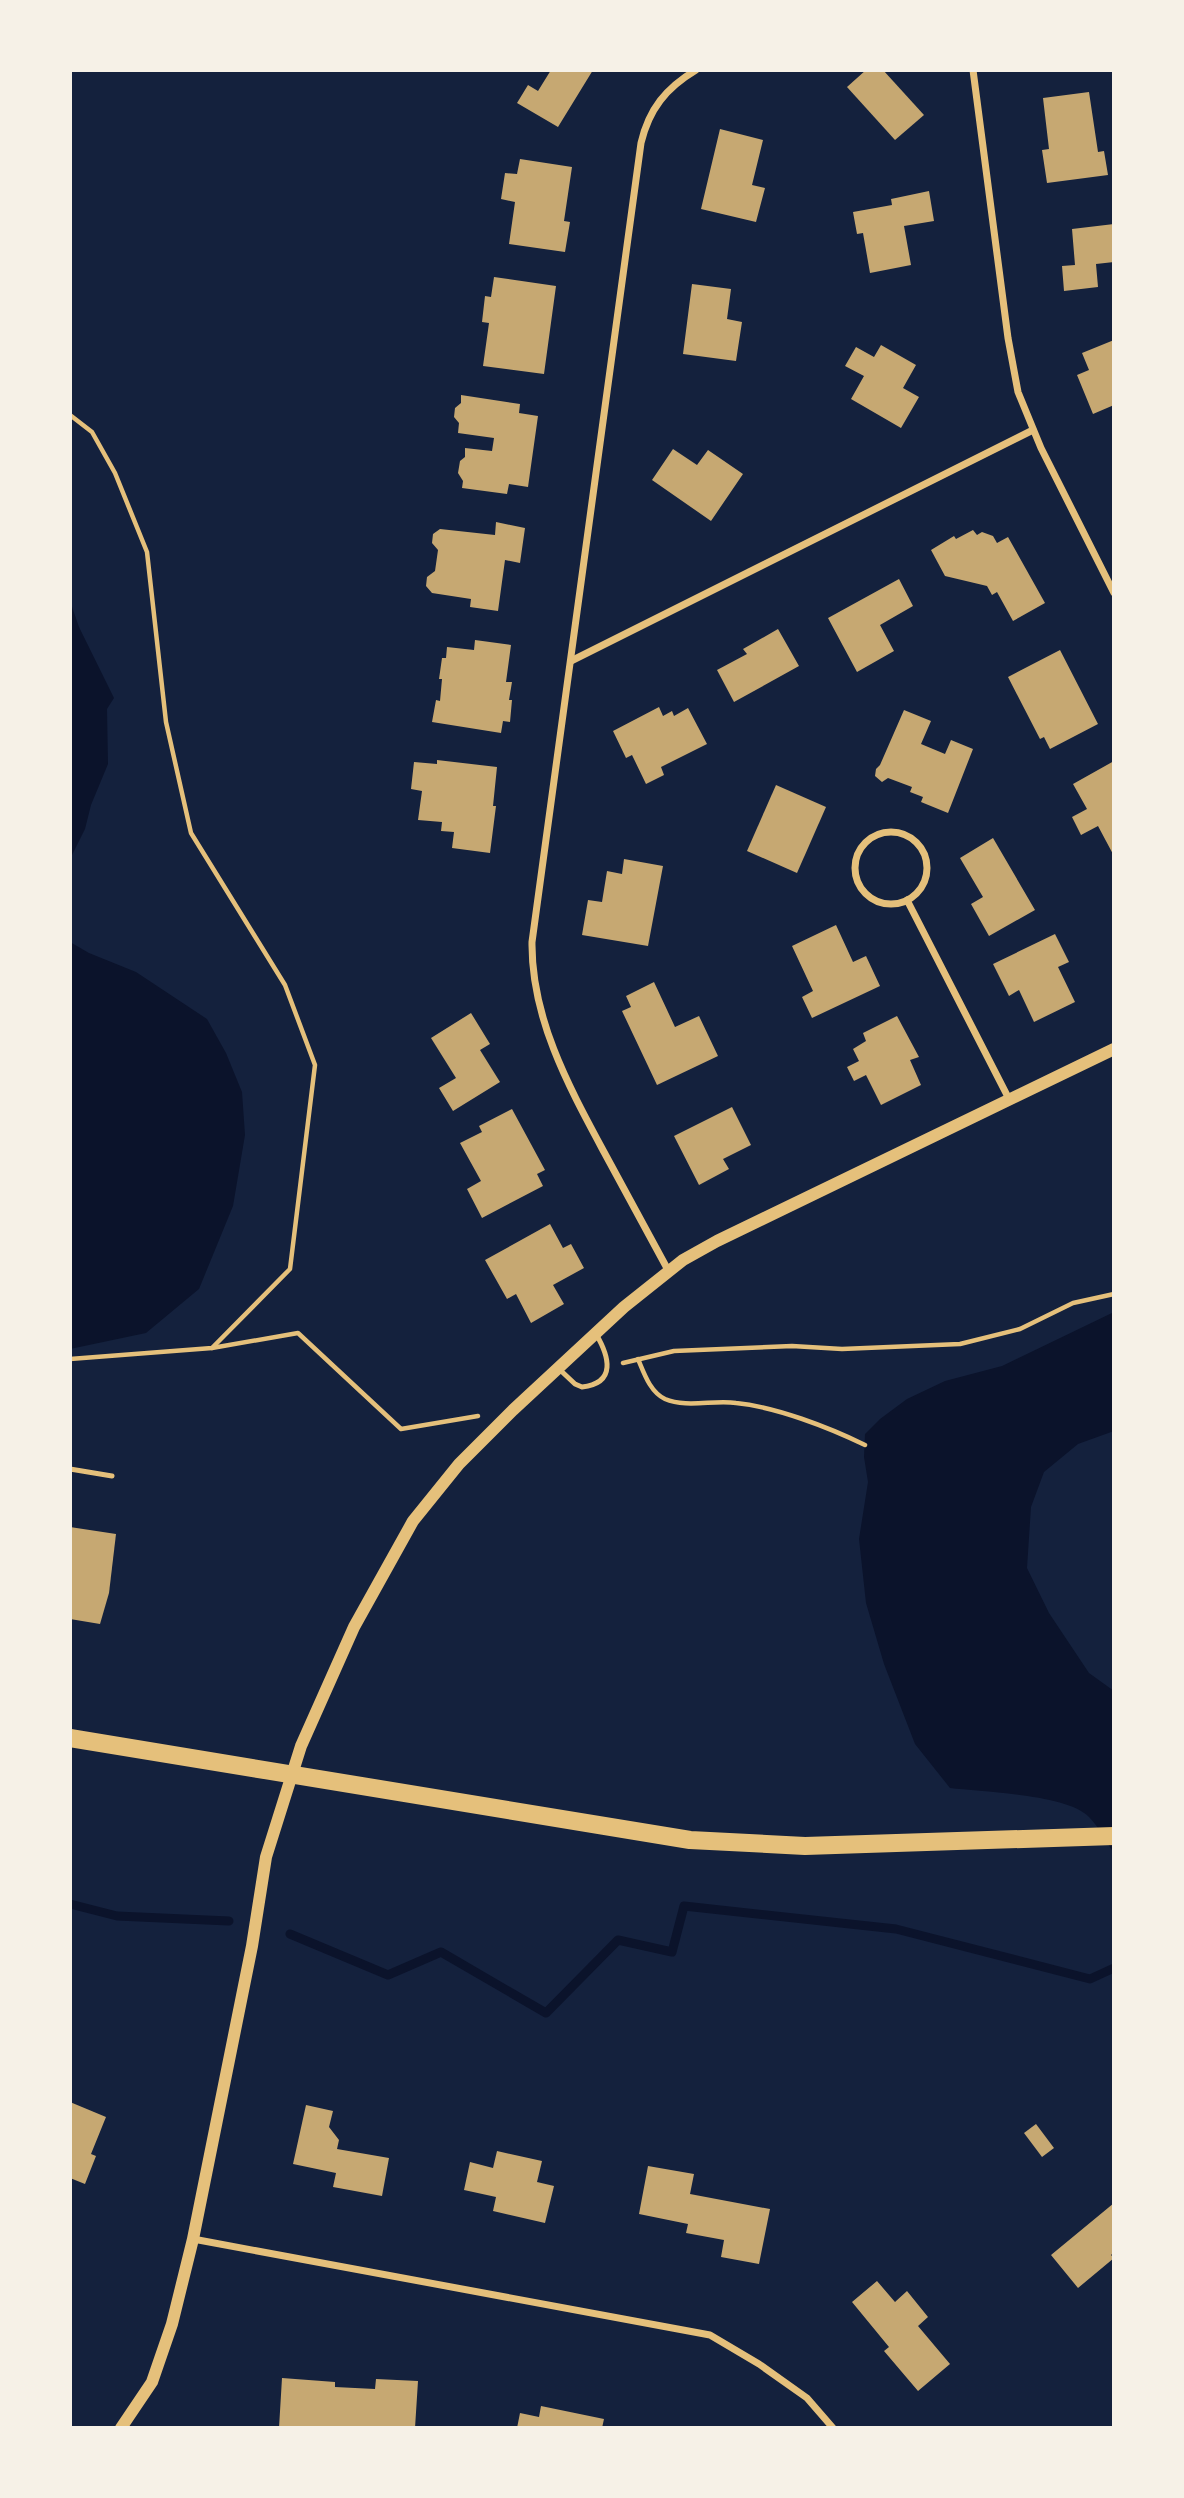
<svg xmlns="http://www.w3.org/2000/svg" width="1184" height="2498" font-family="Commissioner,sans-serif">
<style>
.water{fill:#0b132b}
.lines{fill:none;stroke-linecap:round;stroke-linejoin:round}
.stream{stroke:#0b132b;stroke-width:9}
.building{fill:#c6a872}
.path{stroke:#e5c07b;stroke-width:4.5}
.service{stroke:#e5c07b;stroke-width:5}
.minor{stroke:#e5c07b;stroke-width:7}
.tertiary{stroke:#e5c07b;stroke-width:12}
.primary{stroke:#e5c07b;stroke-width:18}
</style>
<rect width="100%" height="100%" fill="#14213d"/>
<g class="water">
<path d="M 70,601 L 79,627 L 114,698 L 107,709 L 108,764 L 91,805 L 85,829 L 70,859 Z"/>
<path d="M 70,942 L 89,953 L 136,972 L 207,1019 L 226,1053 L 242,1092 L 245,1135 L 233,1206 L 199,1289 L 146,1333 L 70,1349 Z"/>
<path d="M 1114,1312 L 1114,1431 L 1078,1444 L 1044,1472 L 1031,1507 L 1027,1568 L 1049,1613 L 1089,1673 L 1114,1691 L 1114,1853 C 1106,1842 1099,1827 1089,1817 C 1068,1794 982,1792 950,1788 L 915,1744 L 884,1664 L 866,1603 L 859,1539 L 868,1482 L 864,1457 L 865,1434 L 880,1419 L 907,1399 L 945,1381 L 1002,1366 Z"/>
</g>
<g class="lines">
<g class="stream">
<path d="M 70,1904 L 117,1916 L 229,1921"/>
<path d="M 290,1934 L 388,1975 L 441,1952 L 546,2013 L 618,1940 L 672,1952 L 684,1906 L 896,1929 L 1090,1979 L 1114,1968"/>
</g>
</g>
<g class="building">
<path d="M 551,70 L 593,70 L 558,127 L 517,103 L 528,85 L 538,91 Z"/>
<path d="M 866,70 L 883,70 L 924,115 L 895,140 L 847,87 Z"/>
<path d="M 1089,92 L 1098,152 L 1104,151 L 1108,175 L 1047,183 L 1042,150 L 1049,149 L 1043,98 Z"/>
<path d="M 720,129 L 763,140 L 752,185 L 765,188 L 756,222 L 701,209 Z"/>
<path d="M 520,159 L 572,167 L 564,221 L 570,222 L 565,252 L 509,244 L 515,202 L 501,199 L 505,173 L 517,174 Z"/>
<path d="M 929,191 L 934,221 L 904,226 L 911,265 L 870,273 L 863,233 L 857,234 L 853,212 L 892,205 L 891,199 Z"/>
<path d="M 1114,224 L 1114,262 L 1096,264 L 1098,287 L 1064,291 L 1062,266 L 1075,265 L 1072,229 Z"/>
<path d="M 494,277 L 556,286 L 544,374 L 483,366 L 489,323 L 482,322 L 485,296 L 491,297 Z"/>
<path d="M 692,284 L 731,289 L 727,319 L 742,322 L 736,361 L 683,354 Z"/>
<path d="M 1114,340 L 1114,405 L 1093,414 L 1077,375 L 1089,370 L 1082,353 Z"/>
<path d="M 881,345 L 916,365 L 903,388 L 919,397 L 901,428 L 851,399 L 864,376 L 845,366 L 856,347 L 874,357 Z"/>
<path d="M 461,395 L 520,404 L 519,413 L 538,416 L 528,487 L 509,484 L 507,494 L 462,488 L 463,481 L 458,473 L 460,461 L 465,457 L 465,448 L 492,451 L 494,438 L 458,433 L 459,423 L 454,417 L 455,408 L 461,403 Z"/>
<path d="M 673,449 L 697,465 L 708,450 L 743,474 L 711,521 L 652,480 Z"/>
<path d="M 496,522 L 525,528 L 520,563 L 505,560 L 498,611 L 470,607 L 471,599 L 432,593 L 426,586 L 427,577 L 435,571 L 438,550 L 432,543 L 433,534 L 440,529 L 495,535 Z"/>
<path d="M 973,530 L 977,535 L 982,532 L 993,536 L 997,543 L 1008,537 L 1045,603 L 1013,621 L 997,592 L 992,595 L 987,586 L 945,576 L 931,550 L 954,536 L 956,539 Z"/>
<path d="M 899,579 L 913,606 L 880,625 L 894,651 L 857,672 L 828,618 Z"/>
<path d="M 778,629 L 799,666 L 734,702 L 717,670 L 747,654 L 743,649 Z"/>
<path d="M 475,640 L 511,645 L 506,682 L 512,682 L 509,700 L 512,700 L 510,722 L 503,721 L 501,733 L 432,722 L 436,700 L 440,701 L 442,679 L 439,679 L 442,658 L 446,658 L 447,647 L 474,650 Z"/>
<path d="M 1060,650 L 1098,724 L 1050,749 L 1044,737 L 1040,739 L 1008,677 Z"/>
<path d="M 659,707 L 663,716 L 672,711 L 674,716 L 688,708 L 707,744 L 661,767 L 664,775 L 646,784 L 632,755 L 626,758 L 613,731 Z"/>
<path d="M 904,710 L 931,721 L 921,744 L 945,754 L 951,740 L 973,749 L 948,813 L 921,802 L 923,797 L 910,792 L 912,787 L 888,778 L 882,782 L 875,776 L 876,769 L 880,765 Z"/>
<path d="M 437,760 L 497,767 L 493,806 L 496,806 L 490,853 L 452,848 L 454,832 L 441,831 L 442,822 L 418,820 L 422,791 L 411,789 L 414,762 L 437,764 Z"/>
<path d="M 1114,761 L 1114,856 L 1098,826 L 1081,835 L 1072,817 L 1087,809 L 1073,784 Z"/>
<path d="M 776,785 L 826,807 L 797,873 L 747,851 Z"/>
<path d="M 993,838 L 1035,910 L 989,936 L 971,904 L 983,897 L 960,858 Z"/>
<path d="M 624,859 L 663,866 L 648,946 L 582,935 L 588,900 L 602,902 L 607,871 L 622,874 Z"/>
<path d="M 836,925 L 853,962 L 866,956 L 880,986 L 812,1018 L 802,997 L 813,991 L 792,946 Z"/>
<path d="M 1055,934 L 1069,962 L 1058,967 L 1075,1002 L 1034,1022 L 1019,990 L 1009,996 L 993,964 Z"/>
<path d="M 654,982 L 675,1027 L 699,1016 L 718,1056 L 657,1085 L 622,1011 L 631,1007 L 626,996 Z"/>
<path d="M 471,1013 L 490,1044 L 480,1050 L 500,1082 L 453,1111 L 439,1088 L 456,1078 L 431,1038 Z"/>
<path d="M 897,1016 L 919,1057 L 910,1060 L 921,1085 L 881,1105 L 866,1075 L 854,1081 L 847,1067 L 859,1061 L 853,1049 L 866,1041 L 863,1033 Z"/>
<path d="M 732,1107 L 751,1145 L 723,1159 L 729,1169 L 699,1185 L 674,1136 Z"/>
<path d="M 512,1109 L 545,1170 L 537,1174 L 543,1186 L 482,1218 L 467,1189 L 481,1181 L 460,1143 L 482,1132 L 479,1126 Z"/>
<path d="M 550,1224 L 563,1248 L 571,1244 L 584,1268 L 553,1285 L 564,1304 L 531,1323 L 516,1294 L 507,1299 L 485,1260 Z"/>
<path d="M 70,1527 L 116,1534 L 109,1593 L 100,1624 L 70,1619 Z"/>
<path d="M 70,2102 L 106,2117 L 91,2154 L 96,2156 L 85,2184 L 70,2178 Z"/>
<path d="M 306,2105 L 333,2111 L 329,2127 L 339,2140 L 337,2149 L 389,2158 L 382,2196 L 333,2187 L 336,2173 L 293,2164 Z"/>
<path d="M 1036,2124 L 1054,2148 L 1042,2157 L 1024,2133 Z"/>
<path d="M 497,2151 L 542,2161 L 537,2182 L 554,2186 L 545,2223 L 493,2211 L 496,2197 L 464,2190 L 470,2162 L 493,2168 Z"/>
<path d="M 648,2166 L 694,2174 L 690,2194 L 770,2209 L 759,2264 L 721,2257 L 724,2240 L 686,2233 L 688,2224 L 639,2214 Z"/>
<path d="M 1114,2203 L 1114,2252 L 1111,2255 L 1114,2258 L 1078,2288 L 1051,2255 Z"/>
<path d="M 877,2281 L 895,2302 L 907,2291 L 928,2317 L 918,2326 L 950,2364 L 918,2391 L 884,2351 L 889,2347 L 852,2302 Z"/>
<path d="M 282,2378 L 335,2382 L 335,2387 L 375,2389 L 376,2379 L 418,2381 L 415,2428 L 279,2428 Z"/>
<path d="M 541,2406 L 604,2419 L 602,2428 L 517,2428 L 520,2413 L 539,2417 Z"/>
</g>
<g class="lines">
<g class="path">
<path d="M 70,415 L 92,432 L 115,473 L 147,552 L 166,722 L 191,833 L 285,985 L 315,1065 L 290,1269 L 212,1348 L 70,1359"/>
<path d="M 212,1348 L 298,1333 L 401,1429 L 478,1416"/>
<path d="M 638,1359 C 644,1373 650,1392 665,1399 C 686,1408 713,1400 736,1403 C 776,1407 828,1427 865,1445"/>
<path d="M 623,1363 L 674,1351 L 792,1346 L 842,1349 L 960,1344 L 1020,1329 L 1073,1303 L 1114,1294"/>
</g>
<g class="service">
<path d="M 558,1368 L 575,1384 L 582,1387 C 617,1383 609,1356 596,1334"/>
<path d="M 70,1469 L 112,1476"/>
</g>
<g class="minor">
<path d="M 973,70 L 1008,338 L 1018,392 L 1041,448 L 1114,593"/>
<path d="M 571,661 L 1033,430"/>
<circle cx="891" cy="868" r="36"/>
<path d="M 907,900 L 1009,1099"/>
<path d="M 668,1270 C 647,1231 626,1192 604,1152 C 569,1087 531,1018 532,942 L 641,143 C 649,109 666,88 696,70"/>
<path d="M 193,2239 L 710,2335 L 759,2364 L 807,2398 L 833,2428"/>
</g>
<path class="tertiary" d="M 121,2428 L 152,2382 L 172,2324 L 193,2239 L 252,1946 L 266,1857 L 301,1746 L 354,1627 L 413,1521 L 459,1464 L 513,1410 L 624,1307 L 683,1260 L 717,1241 L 1114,1049"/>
<path class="primary" d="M 70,1738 L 690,1840 L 805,1846 L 1114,1836"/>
</g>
<rect width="1184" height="2498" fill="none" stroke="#f6f1e7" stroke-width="144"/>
</svg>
